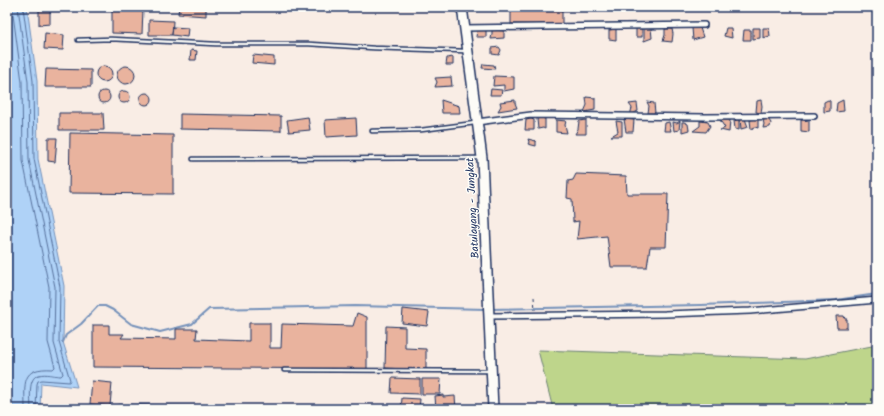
<svg xmlns="http://www.w3.org/2000/svg" width="884" height="416" font-family="Kalam,sans-serif">
<style>
.green{fill:#bed58b;stroke:#6c8274}
.water{fill:#afd2f7;stroke:#7491ba}
.lines{fill:none;stroke-linecap:round;stroke-linejoin:round}
.shore{stroke:#56709b;stroke-width:1}
.stream{stroke:#7491ba;stroke-width:2}
.building{fill:#e9b39e;stroke:#1b2f5e}
.lane-casing{stroke:#1b2f5e;stroke-width:5.5}
.street-casing{stroke:#1b2f5e;stroke-width:8}
.highway-casing{stroke:#1b2f5e;stroke-width:12}
.path{stroke:#1b2f5e;stroke-width:1;stroke-dasharray:3 3;stroke-linecap:butt}
.lane{stroke:#fdfcf7;stroke-width:2.5}
.street{stroke:#fdfcf7;stroke-width:5}
.highway{stroke:#fdfcf7;stroke-width:9}
.labels{text-anchor:middle;stroke-width:3;stroke-linejoin:round;paint-order:stroke}
.street-label{font-size:11px;fill:#1b2f5e;stroke:#fdfcf7}
</style>
<rect width="100%" height="100%" fill="#f9ede5"/>
<filter id="ink" filterUnits="userSpaceOnUse"><feTurbulence type="fractalNoise" baseFrequency=".025" numOctaves="2"/><feDisplacementMap in="SourceGraphic" scale="8" xChannelSelector="R" yChannelSelector="G"/><feConvolveMatrix kernelMatrix="1 2 1 2 8 2 1 2 1" color-interpolation-filters="sRGB"/></filter>
<g filter="url(#ink)">
<path class="green" d="M 877,345 L 877,409 L 553,409 L 538,350 L 805,359 Z"/>
<path class="water" d="M 7,7 L 27,7 L 37,81 L 38,159 L 64,286 L 63,342 L 77,387 L 41,383 L 40,409 L 7,409 Z"/>
<g class="lines">
<g class="shore">
<path d="M 12,7 L 22,82 L 23,161 L 49,287 L 48,342 L 55,367 L 53,369 C 20,367 25,383 25,409"/>
<path d="M 18,7 L 28,82 L 29,160 L 55,287 L 54,343 L 63,374 L 61,376 C 55,376 46,373 39,375 C 27,377 31,400 31,409"/>
<path d="M 23,7 L 33,81 L 34,159 L 60,287 L 59,342 L 70,380 L 69,382 L 42,380 L 38,381 L 37,384 L 36,409"/>
</g>
<g class="stream">
<path d="M 491,309 L 701,305 L 836,300 L 877,294"/>
<path d="M 62,342 L 63,342 L 66,335 L 81,324 L 98,306 L 105,306 L 113,310 L 131,324 L 160,332 L 192,324 L 209,309 L 355,306 L 486,309"/>
</g>
</g>
<g class="building">
<path d="M 39,7 L 50,7 L 50,24 L 39,25 Z"/>
<path d="M 179,7 L 206,7 L 206,16 L 178,14 Z"/>
<path d="M 511,7 L 562,7 L 562,25 L 511,24 Z"/>
<path d="M 112,8 L 143,9 L 142,34 L 112,33 Z"/>
<path d="M 149,20 L 173,21 L 172,35 L 149,35 Z"/>
<path d="M 173,27 L 188,28 L 187,37 L 172,35 Z"/>
<path d="M 636,28 L 642,29 L 642,37 L 636,37 Z"/>
<path d="M 651,28 L 652,38 L 644,41 L 644,29 Z"/>
<path d="M 692,28 L 700,28 L 703,37 L 693,40 Z"/>
<path d="M 726,28 L 731,28 L 732,38 L 724,36 Z"/>
<path d="M 753,28 L 760,28 L 760,38 L 753,39 Z"/>
<path d="M 763,28 L 769,28 L 770,36 L 763,38 Z"/>
<path d="M 616,29 L 616,40 L 609,39 L 609,30 Z"/>
<path d="M 665,29 L 672,29 L 673,34 L 672,42 L 663,41 L 665,35 Z"/>
<path d="M 477,30 L 486,30 L 486,37 L 476,37 Z"/>
<path d="M 492,30 L 504,31 L 504,38 L 491,39 L 492,34 Z"/>
<path d="M 744,30 L 751,30 L 751,40 L 743,40 Z"/>
<path d="M 45,33 L 64,35 L 63,50 L 44,49 Z"/>
<path d="M 499,47 L 501,50 L 499,55 L 492,54 L 492,48 Z"/>
<path d="M 191,50 L 197,51 L 196,60 L 190,60 Z"/>
<path d="M 253,55 L 274,57 L 274,65 L 252,63 Z"/>
<path d="M 453,57 L 453,65 L 446,65 L 447,58 Z"/>
<path d="M 483,64 L 494,65 L 495,69 L 482,68 Z"/>
<circle cx="104" cy="74" r="8"/>
<circle cx="126" cy="75" r="9"/>
<path d="M 46,69 L 91,70 L 91,87 L 45,87 Z"/>
<path d="M 494,76 L 514,77 L 514,89 L 504,91 L 504,85 L 493,86 Z"/>
<path d="M 451,77 L 452,86 L 435,87 L 437,82 L 435,78 Z"/>
<path d="M 491,89 L 502,90 L 501,95 L 490,95 Z"/>
<circle cx="124" cy="97" r="6"/>
<circle cx="104" cy="97" r="6"/>
<circle cx="146" cy="99" r="6"/>
<path d="M 586,97 L 595,98 L 595,110 L 584,112 L 587,105 Z"/>
<path d="M 441,100 L 459,106 L 460,113 L 442,113 Z"/>
<path d="M 515,100 L 515,103 L 517,108 L 498,111 L 501,106 L 500,102 Z"/>
<path d="M 761,100 L 762,106 L 761,113 L 756,112 L 757,101 Z"/>
<path d="M 828,100 L 830,101 L 830,111 L 824,112 L 824,102 Z"/>
<path d="M 843,100 L 844,111 L 836,112 L 837,103 Z"/>
<path d="M 647,102 L 654,103 L 655,113 L 648,113 L 649,106 Z"/>
<path d="M 637,103 L 638,111 L 630,115 L 632,108 L 629,104 Z"/>
<path d="M 59,113 L 103,113 L 104,130 L 59,130 Z"/>
<path d="M 180,114 L 281,116 L 281,131 L 180,129 Z"/>
<path d="M 308,117 L 310,130 L 289,132 L 287,120 Z"/>
<path d="M 356,118 L 357,135 L 326,137 L 325,120 Z"/>
<path d="M 541,118 L 545,119 L 545,129 L 543,128 L 538,129 L 537,119 Z"/>
<path d="M 740,118 L 745,119 L 748,127 L 741,129 Z"/>
<path d="M 531,119 L 534,120 L 534,130 L 525,130 L 526,120 Z"/>
<path d="M 624,119 L 634,120 L 633,132 L 626,132 Z"/>
<path d="M 758,119 L 758,128 L 755,127 L 751,129 L 750,120 Z"/>
<path d="M 768,119 L 771,123 L 770,127 L 763,128 L 764,124 L 763,120 Z"/>
<path d="M 556,120 L 566,121 L 565,125 L 567,133 L 556,132 Z"/>
<path d="M 586,120 L 586,134 L 575,134 L 578,129 L 579,121 Z"/>
<path d="M 720,120 L 730,120 L 729,132 L 720,130 L 725,128 Z"/>
<path d="M 737,120 L 739,120 L 739,130 L 735,129 L 734,121 Z"/>
<path d="M 801,120 L 809,121 L 809,132 L 801,131 Z"/>
<path d="M 616,121 L 622,122 L 622,136 L 611,136 L 618,132 Z"/>
<path d="M 680,121 L 679,130 L 674,131 L 673,122 L 677,123 Z"/>
<path d="M 700,121 L 708,122 L 710,126 L 706,132 L 693,131 L 700,126 Z"/>
<path d="M 669,122 L 671,131 L 664,131 L 665,123 Z"/>
<path d="M 682,122 L 684,122 L 688,124 L 689,130 L 682,132 Z"/>
<path d="M 70,133 L 173,135 L 173,194 L 69,193 Z"/>
<path d="M 48,138 L 57,138 L 55,162 L 48,161 Z"/>
<path d="M 528,139 L 536,141 L 536,146 L 528,144 L 529,142 Z"/>
<path d="M 576,174 L 626,176 L 627,194 L 668,194 L 666,247 L 650,247 L 647,267 L 611,267 L 607,236 L 577,239 L 579,221 L 573,222 L 572,199 L 567,198 L 568,181 L 573,180 Z"/>
<path d="M 403,309 L 429,312 L 427,326 L 402,323 Z"/>
<path d="M 357,313 L 367,317 L 367,369 L 93,367 L 93,325 L 109,325 L 109,334 L 124,334 L 121,338 L 176,339 L 176,329 L 197,329 L 196,339 L 249,341 L 249,323 L 270,323 L 270,348 L 281,348 L 282,324 L 353,326 Z"/>
<path d="M 836,316 L 844,316 L 845,319 L 847,319 L 847,328 L 837,328 Z"/>
<path d="M 386,326 L 405,327 L 405,348 L 426,349 L 426,370 L 385,368 Z"/>
<path d="M 392,378 L 420,379 L 420,394 L 391,393 Z"/>
<path d="M 422,379 L 441,379 L 440,394 L 422,394 Z"/>
<path d="M 92,381 L 112,383 L 110,406 L 90,404 Z"/>
<path d="M 443,395 L 443,397 L 455,396 L 456,409 L 436,409 L 435,396 Z"/>
<path d="M 402,398 L 420,399 L 419,409 L 401,409 Z"/>
</g>
<g class="lines">
<defs>
<g id="lane">
<path d="M 78,40 L 111,39 L 216,44 L 309,44 L 374,48 L 465,51"/>
<path d="M 372,131 L 421,130 L 475,123"/>
<path d="M 193,159 L 480,158"/>
<path d="M 284,370 L 489,371"/>
<path d="M 119,407 L 248,409"/>
</g>
<g id="street">
<path d="M 464,28 L 704,25"/>
<path d="M 477,122 L 531,115 L 705,117 L 814,116"/>
<path d="M 488,316 L 665,314 L 750,311 L 877,300"/>
</g>
<path id="highway" d="M 462,7 L 482,158 L 493,409"/>
</defs>
<use href="#lane" class="lane-casing"/>
<use href="#street" class="street-casing"/>
<use href="#highway" class="highway-casing"/>
<path class="path" d="M 534,297 L 535,310"/>
<use href="#lane" class="lane"/>
<use href="#street" class="street"/>
<use href="#highway" class="highway"/>
</g>
</g>
<g class="labels">
<g class="street-label">
<text transform="translate(472 208) rotate(-93)" y="4">Batulayang - Jungkat</text>
</g>
</g>
<rect width="884" height="416" fill="none" stroke="#fdfcf7" stroke-width="24"/>
<rect x="12" y="12" width="860" height="392" fill="none" stroke="#1b2f5e" stroke-width="1.5" filter="url(#ink)"/>
</svg>
